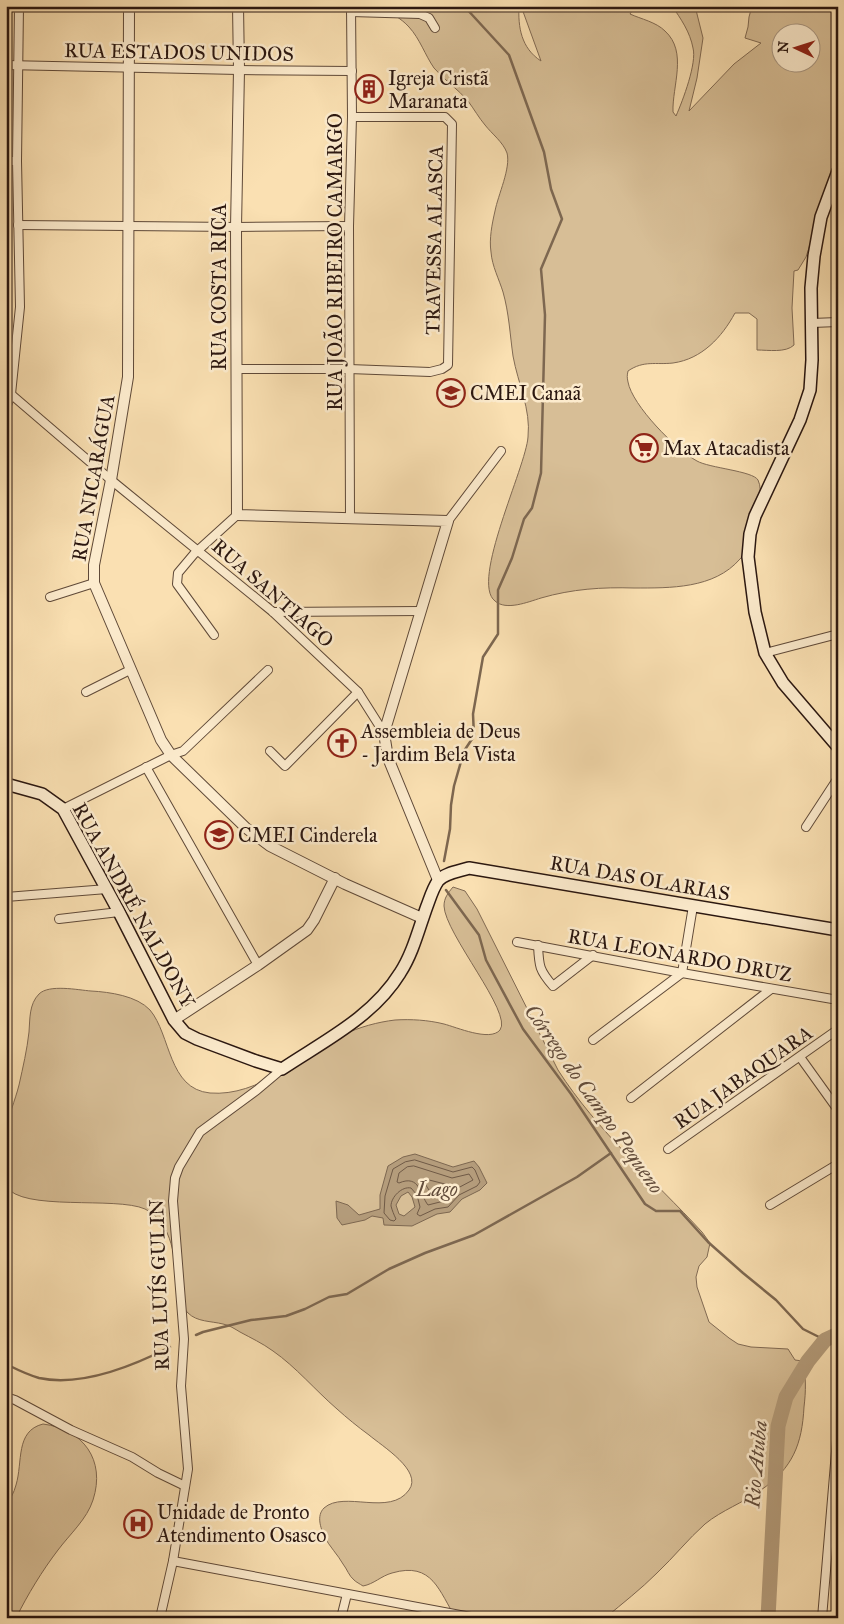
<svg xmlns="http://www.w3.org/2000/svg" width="844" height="1624" font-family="'IM FELL Great Primer',serif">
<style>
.green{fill:#d7be96;stroke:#816a53;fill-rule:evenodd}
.water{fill:#b49c7b;stroke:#7d6750;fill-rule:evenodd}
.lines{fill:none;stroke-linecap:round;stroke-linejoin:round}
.shore{stroke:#705a46;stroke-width:1}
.stream{stroke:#7d6750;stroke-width:2.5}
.river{stroke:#b49c7b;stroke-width:15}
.minor-casing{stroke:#5f4938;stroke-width:10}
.tertiary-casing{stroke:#5f4938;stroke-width:12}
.secondary-casing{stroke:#2b1710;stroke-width:14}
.minor{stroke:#fcebcd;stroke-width:8}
.tertiary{stroke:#fcebcd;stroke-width:10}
.secondary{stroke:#fcebcd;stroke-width:11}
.labels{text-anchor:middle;stroke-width:5;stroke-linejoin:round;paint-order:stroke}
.street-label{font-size:20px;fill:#2b1710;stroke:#fcebcd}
.poi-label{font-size:20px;fill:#2b1710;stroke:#fcebcd;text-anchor:start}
.water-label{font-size:21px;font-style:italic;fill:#624c3b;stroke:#fcebcd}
</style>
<rect width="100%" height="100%" fill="#fae0b2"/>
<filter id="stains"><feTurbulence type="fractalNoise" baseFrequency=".004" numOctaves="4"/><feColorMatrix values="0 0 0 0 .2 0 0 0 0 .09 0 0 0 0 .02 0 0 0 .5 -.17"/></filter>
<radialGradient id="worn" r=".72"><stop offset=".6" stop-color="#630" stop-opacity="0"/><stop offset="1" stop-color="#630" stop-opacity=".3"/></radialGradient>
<g class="green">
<path d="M 381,6 L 519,6 C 518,27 521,48 541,61 L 521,6 L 635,6 L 630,14 C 641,19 656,22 665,31 C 688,52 672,86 673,112 L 676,116 C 683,100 697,63 693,48 C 690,32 681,19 672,6 L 695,6 L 703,38 L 697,78 L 689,111 L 734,64 L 761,43 L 745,38 L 748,27 L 749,17 L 752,6 L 838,6 L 838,175 L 816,226 L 806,257 L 798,270 L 794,271 L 792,308 L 794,345 C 786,353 768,350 757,350 L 757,319 L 749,313 L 735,313 C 722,337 702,359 673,363 C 656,365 644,360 628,371 C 627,376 627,377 628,382 C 632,405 676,450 697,461 C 709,468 753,471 758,480 C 764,492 756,510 754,521 C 751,530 750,541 747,550 C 745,553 742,557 740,559 C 714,589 670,588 634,588 C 602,587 572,589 541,598 C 528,602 506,611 495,601 C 470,582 526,467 528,437 C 531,409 518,384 513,356 C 510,335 509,313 503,292 C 499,279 492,266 491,252 C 489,239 492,224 495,211 C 498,195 511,168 507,153 C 503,142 492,134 485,125 C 479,118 474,109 468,101 C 458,89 444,80 434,68 C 425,55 420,39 409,27 C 401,18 390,13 381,6 ZM 782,32 L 812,32 L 812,62 L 782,62 Z"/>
<path d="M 453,887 L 465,891 L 477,909 L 558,1070 C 597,1131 653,1179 702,1232 L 710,1243 L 707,1257 L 699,1266 L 696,1277 L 697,1287 L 709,1322 L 729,1338 L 738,1344 L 751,1347 L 788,1349 L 795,1360 L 803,1361 C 806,1377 806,1391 804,1407 C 802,1444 793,1468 761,1490 C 743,1503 722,1510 705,1524 C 688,1539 674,1557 657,1573 C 641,1589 623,1603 605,1618 L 456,1618 C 439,1592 433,1561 392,1573 C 381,1576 374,1584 363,1586 C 360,1584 356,1582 354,1580 C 349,1576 347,1569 343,1564 C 338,1555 329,1546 324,1536 C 321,1528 316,1516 324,1508 C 344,1490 390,1517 409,1490 C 423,1471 382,1446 369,1435 C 358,1427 347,1418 337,1409 C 315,1390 296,1367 273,1351 C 262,1343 251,1338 240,1332 C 235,1329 229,1325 223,1324 C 211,1321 197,1322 188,1313 C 182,1307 180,1296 179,1288 C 174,1261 174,1223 145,1209 C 116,1196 21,1212 6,1186 C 6,1169 4,1150 6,1132 C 8,1116 15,1101 19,1085 C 23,1067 27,1050 29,1032 C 30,1019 29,1004 39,994 C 49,984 78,990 91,991 C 110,992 137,996 150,1010 C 171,1035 168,1089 210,1093 C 259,1097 302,1055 343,1035 C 359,1027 378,1022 395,1020 C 411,1019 428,1020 444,1024 C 456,1027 490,1042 500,1030 C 513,1013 445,934 444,906 C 444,898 448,893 453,887 Z"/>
<path d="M 43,1424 C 83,1429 106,1460 93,1500 C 87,1519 70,1534 58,1550 C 42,1571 28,1594 16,1618 L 6,1618 L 6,1506 C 10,1499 14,1493 16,1485 C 23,1462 15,1431 43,1424 Z"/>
</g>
<path class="water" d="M 415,1154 L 453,1167 L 474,1161 L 479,1167 L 487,1183 L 480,1190 L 462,1199 L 450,1212 L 437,1214 L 412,1226 L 384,1225 L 383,1218 L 372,1216 L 365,1220 L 342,1225 L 337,1218 L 336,1201 L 348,1205 L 359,1215 L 380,1209 L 380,1195 L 388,1166 L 403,1157 ZM 408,1192 L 412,1197 L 415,1207 L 404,1216 L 399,1214 L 396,1205 L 401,1196 Z"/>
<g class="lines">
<g class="shore">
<path d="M 415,1160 L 453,1172 L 472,1167 L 475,1170 L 480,1182 L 477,1186 L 459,1195 L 448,1207 L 435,1209 L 420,1216 L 417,1214 L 420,1207 L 417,1195 L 411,1188 C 402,1186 391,1197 391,1206 C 392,1210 394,1215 396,1219 L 394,1221 L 390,1220 L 384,1213 L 385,1196 L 393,1169 L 405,1162 Z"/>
<path d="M 414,1166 L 452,1178 L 469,1174 L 473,1180 L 456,1189 L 444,1201 L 428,1205 C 420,1195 420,1174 399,1183 L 397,1182 L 399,1173 L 407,1167 Z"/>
<path d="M 425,1179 L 445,1184 L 447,1187 L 441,1194 L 432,1195 L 424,1182 Z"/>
</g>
<g class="stream">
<path d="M 444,861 L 450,829 L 451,805 L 454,786 L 464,751 L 474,736 L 473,714 L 483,657 L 498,634 L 498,590 L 512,558 L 524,519 L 532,508 L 541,473 L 545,315 L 541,269 L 562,219 L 551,189 L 544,152 L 509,55 L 464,6"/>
<path d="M 446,890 L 479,935 L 486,960 L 523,1029 L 571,1094 L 645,1204 L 656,1211 L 680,1211 L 708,1242 L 743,1273 L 776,1300 L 803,1329 L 825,1340"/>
<path d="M 196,1335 L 203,1332 L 251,1320 L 286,1316 L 305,1309 L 329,1297 L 347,1294 L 389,1269 L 425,1253 L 474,1235 L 577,1177 L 611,1153"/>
<path d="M 6,1354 L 10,1366 C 20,1371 29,1375 39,1378 C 81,1387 133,1366 170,1347"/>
</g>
<path class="river" d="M 768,1618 L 778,1426 L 786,1397 L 808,1361 L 825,1340 L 838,1334"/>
<defs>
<g id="minor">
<path d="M 351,12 L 420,14 L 429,18 L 435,28"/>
<path d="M 6,65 L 239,70 L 352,71"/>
<path d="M 6,161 L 17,161"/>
<path d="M 18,225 L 236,227 L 349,226"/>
<path d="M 812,323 L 838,322"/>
<path d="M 236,369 L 349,369 L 430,372 L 442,369 L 448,365 L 452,124 L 445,117 L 352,117"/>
<path d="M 6,390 L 111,480 L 273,612 L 358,692 L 384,733"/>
<path d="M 6,408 L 11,394 L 20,307 L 17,161 L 19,6"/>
<path d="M 350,519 L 349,226 L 352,117 L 351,6"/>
<path d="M 448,521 L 501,451"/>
<path d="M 50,597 L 94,583"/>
<path d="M 273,612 L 421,611"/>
<path d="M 214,635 L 177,584 L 178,573 L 194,554 L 237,515"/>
<path d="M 765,653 L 838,634"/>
<path d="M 86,692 L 130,670"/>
<path d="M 270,751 L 285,766 L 358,692"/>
<path d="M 146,767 L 258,965"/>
<path d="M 63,809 L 171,755 L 183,751 L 268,670"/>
<path d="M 806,827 L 838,778"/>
<path d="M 6,897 L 107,889"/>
<path d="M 59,919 L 119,912"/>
<path d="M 517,942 L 682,973 L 838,1000"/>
<path d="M 538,945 C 539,966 539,970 553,986 L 593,955"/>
<path d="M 593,1040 L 682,973 L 693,906"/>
<path d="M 800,1057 L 838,1110"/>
<path d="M 631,1098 L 771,989"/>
<path d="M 668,1149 L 837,1030 L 838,1027"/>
<path d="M 770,1205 L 838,1164"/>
<path d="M 6,1397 L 15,1400 L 71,1430 L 132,1457 L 158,1473 L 185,1486"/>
<path d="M 173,1561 L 476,1618"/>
<path d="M 160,1618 L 173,1561 L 188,1469 L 181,1386 L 184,1339 L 173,1201 L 175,1178 L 179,1167 L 200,1132 L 257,1090 L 282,1069"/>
<path d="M 341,1618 L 347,1594"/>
<path d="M 822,1618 L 838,1428"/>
</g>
<g id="tertiary">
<path d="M 129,6 L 128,377 L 111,480 L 94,565 L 94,583 L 161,740 L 171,755 L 246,828 L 270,846 L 345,884 L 422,918"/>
<path d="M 238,6 L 239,70 L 236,227 L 237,515 L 448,521 L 384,733 L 388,758 L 438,880"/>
<path d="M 174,1020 L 258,965 L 307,930 L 314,920 L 335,878"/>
</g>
<g id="secondary">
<path d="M 838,171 L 821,217 L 814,256 L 811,288 L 812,360 L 810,390 L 800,420 L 755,516 L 750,534 L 748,557 L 755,612 L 765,653 L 783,683 L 838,747"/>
<path d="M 6,784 L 42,794 L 63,809 L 119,912 L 174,1020 L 185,1033 L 197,1039 L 256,1061 L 282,1069 C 324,1041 373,1017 400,973 C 413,953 419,928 427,906 C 430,898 433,888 438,881 C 444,873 460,871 469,868 L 838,930"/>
</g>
</defs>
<use href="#minor" class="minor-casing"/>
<use href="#tertiary" class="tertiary-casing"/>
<use href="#secondary" class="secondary-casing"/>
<use href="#minor" class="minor"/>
<use href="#tertiary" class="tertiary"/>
<use href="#secondary" class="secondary"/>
</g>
<defs>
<symbol id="building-ring" viewBox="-11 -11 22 22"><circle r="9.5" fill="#fcebcd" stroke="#8f2418" stroke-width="1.5"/><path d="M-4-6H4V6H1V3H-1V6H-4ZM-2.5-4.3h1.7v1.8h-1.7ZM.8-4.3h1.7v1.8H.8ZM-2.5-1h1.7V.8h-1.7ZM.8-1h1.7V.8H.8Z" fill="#8f2418"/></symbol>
<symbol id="school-ring" viewBox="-11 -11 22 22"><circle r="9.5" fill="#fcebcd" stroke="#8f2418" stroke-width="1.5"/><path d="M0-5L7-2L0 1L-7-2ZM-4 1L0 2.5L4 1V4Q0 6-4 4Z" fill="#8f2418"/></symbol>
<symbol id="supermarket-ring" viewBox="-11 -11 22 22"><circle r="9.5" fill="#fcebcd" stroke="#8f2418" stroke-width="1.5"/><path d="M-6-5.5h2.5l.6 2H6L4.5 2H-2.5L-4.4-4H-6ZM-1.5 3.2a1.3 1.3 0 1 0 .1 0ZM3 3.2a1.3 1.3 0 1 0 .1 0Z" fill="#8f2418"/></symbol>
<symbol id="church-ring" viewBox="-11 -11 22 22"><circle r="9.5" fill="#fcebcd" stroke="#8f2418" stroke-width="1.5"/><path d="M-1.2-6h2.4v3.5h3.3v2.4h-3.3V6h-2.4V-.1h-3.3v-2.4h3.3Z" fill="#8f2418"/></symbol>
<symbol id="hospital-ring" viewBox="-11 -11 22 22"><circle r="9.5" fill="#fcebcd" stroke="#8f2418" stroke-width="1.5"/><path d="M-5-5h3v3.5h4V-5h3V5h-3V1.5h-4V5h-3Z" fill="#8f2418"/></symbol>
</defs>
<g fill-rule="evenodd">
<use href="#building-ring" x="353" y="73" width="32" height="32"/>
<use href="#school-ring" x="435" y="377" width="32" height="32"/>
<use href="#supermarket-ring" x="628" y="432" width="32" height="32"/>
<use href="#church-ring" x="326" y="727" width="32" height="32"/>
<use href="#school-ring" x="203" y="819" width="32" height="32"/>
<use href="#hospital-ring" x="122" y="1508" width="32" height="32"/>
</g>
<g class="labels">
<g class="street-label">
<text transform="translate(179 52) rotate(1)" y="7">RUA ESTADOS UNIDOS</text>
<text transform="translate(434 240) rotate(-89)" y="7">TRAVESSA ALASCA</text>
<text transform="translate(335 262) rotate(-90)" y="7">RUA JOÃO RIBEIRO CAMARGO</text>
<text transform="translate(219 287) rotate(-90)" y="7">RUA COSTA RICA</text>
<text transform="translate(93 478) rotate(-80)" y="7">RUA NICARÁGUA</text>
<text transform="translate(273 593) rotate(41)" y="7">RUA SANTIAGO</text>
<text transform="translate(640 878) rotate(10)" y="7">RUA DAS OLARIAS</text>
<text transform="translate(134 905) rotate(61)" y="7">RUA ANDRÉ NALDONY</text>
<text transform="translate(680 955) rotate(10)" y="7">RUA LEONARDO DRUZ</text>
<text transform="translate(743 1077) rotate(-35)" y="7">RUA JABAQUARA</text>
<text transform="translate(159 1285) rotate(-92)" y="7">RUA LUÍS GULIN</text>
</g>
<g class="poi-label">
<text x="388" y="85">Igreja Cristã<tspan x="388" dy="23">Maranata</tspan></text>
<text x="470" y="400">CMEI Canaã</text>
<text x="663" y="455">Max Atacadista</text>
<text x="361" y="738">Assembleia de Deus<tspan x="361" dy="23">- Jardim Bela Vista</tspan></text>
<text x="238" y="842">CMEI Cinderela</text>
<text x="157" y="1519">Unidade de Pronto<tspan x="157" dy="23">Atendimento Osasco</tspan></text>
</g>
<g class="water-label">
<text transform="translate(594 1099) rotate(55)" y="7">Córrego do Campo Pequeno</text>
<text x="437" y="1196">Lago</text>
<text transform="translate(756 1464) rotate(-85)" y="7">Rio Atuba</text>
</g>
</g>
<rect width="844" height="1624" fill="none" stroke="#fae0b2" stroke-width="25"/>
<rect x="8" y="8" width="829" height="1609" fill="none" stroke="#2b1710" stroke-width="2.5"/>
<rect x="12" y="12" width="819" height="1599" fill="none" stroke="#2b1710"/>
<g transform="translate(796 48) rotate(274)"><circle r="24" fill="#fcebcd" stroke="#a89681"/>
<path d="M0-4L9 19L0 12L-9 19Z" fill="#8f2418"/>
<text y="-8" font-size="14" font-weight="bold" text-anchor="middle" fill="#2b1710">N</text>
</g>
<rect width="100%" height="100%" filter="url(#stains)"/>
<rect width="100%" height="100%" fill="url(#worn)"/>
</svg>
